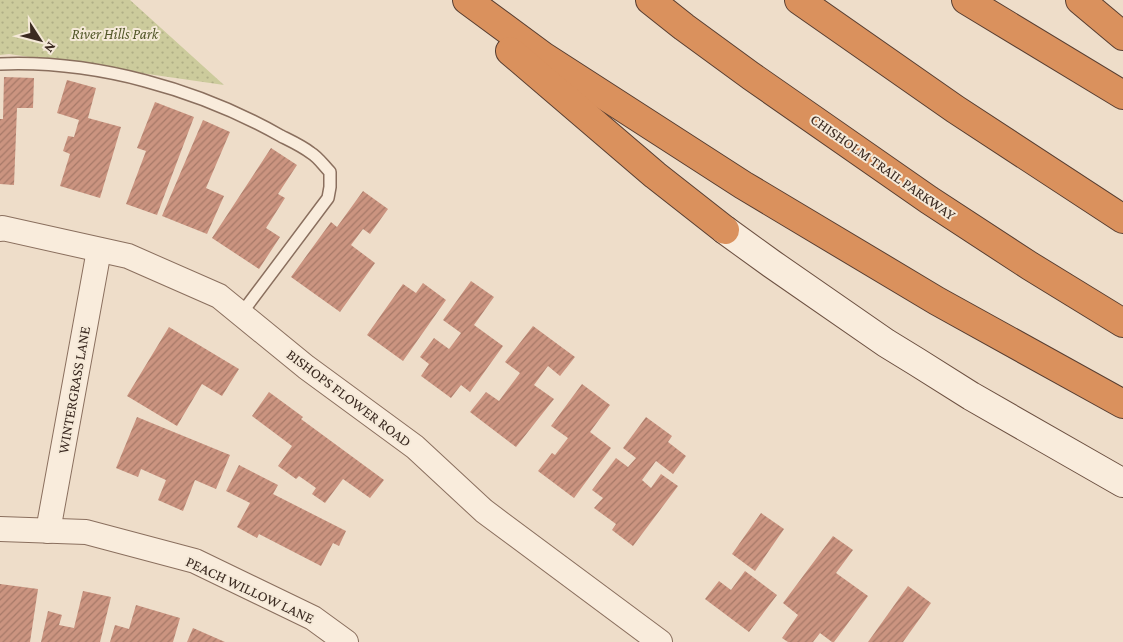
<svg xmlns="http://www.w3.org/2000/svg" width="1123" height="642" font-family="'Crimson Pro',serif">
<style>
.park{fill:url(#park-dots)}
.building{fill:url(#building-hatch)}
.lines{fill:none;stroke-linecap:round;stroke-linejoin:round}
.service-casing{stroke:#8a6f5e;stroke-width:14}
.minor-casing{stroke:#8a6f5e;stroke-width:26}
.secondary-casing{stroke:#6c5041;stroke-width:30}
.motorway-casing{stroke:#583e31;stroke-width:30}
.service{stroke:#f9ecdc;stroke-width:11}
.minor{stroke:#f9ecdc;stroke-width:24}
.secondary{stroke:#f9ecdc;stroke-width:28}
.motorway{stroke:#da915d;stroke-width:28}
.labels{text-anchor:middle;stroke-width:4;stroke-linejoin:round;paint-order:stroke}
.park-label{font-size:15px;font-style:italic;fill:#525728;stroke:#f5e9d8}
.street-label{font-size:15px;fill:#3b2a21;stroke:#f5e9d8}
</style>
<defs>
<pattern id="park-dots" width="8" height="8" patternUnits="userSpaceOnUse" patternTransform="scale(1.25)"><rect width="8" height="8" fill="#cccb9c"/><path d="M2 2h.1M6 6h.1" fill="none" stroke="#b0ae86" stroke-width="1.8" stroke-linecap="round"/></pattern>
<pattern id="building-hatch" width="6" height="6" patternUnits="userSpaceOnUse" patternTransform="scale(1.25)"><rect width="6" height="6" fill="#cb9480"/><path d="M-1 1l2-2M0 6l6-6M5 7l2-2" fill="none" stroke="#a67968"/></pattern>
</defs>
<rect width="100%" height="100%" fill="#eeddc9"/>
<path class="park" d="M 0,0 L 130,0 L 224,85 L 9,54 L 0,55 Z"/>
<g class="building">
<path d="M 4,77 L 34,78 L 33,108 L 17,108 L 14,185 L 0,184 L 0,119 L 3,119 Z"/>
<path d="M 67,80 L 96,88 L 88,118 L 121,127 L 100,198 L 60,186 L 70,154 L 63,151 L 68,136 L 74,137 L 79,120 L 57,113 Z"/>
<path d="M 155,102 L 194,117 L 157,215 L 126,204 L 146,151 L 137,148 Z"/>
<path d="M 203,120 L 230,132 L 206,188 L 224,196 L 207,234 L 162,216 Z"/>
<path d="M 271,148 L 297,165 L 278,194 L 285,198 L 266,228 L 280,237 L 259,269 L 212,238 Z"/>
<path d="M 363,191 L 388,209 L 370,234 L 363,229 L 351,245 L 375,263 L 340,312 L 291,277 L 331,222 L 337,227 Z"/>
<path d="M 471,281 L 494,297 L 474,325 L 503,346 L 470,392 L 461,385 L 451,398 L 421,376 L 429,364 L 420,357 L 434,338 L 449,349 L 461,333 L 443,320 Z"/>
<path d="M 423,283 L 446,300 L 403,361 L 367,335 L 403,284 L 416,293 Z"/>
<path d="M 533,326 L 575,357 L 560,376 L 548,366 L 534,385 L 554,399 L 516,447 L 470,412 L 486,392 L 499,401 L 520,373 L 505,362 Z"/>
<path d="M 169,327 L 239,369 L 222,396 L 202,384 L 177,426 L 127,396 Z"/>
<path d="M 582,384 L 610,405 L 590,432 L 611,448 L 574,498 L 538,471 L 552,453 L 555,455 L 568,438 L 551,426 Z"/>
<path d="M 269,392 L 303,417 L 301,419 L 384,480 L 370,498 L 343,479 L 325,503 L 312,494 L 316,488 L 299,476 L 296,479 L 278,466 L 292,446 L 252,416 Z"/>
<path d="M 137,417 L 230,455 L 216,489 L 195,480 L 183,511 L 158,500 L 166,480 L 141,469 L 138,477 L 116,468 Z"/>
<path d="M 646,417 L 672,436 L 668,442 L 686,456 L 673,474 L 656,461 L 642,480 L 651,488 L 661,474 L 678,486 L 633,546 L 612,530 L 616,524 L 594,508 L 603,498 L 592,490 L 616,458 L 628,467 L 636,458 L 623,448 Z"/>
<path d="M 239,465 L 278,485 L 273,494 L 346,531 L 339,546 L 333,543 L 321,566 L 259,534 L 257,538 L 237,527 L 250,503 L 226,491 Z"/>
<path d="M 761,513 L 784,529 L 755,571 L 732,554 Z"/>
<path d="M 833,536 L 853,550 L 836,573 L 868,596 L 834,642 L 832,642 L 820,633 L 813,642 L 788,642 L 782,638 L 798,615 L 783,603 Z"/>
<path d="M 745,571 L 777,595 L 749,632 L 705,599 L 719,581 L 731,590 Z"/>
<path d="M 0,584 L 38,589 L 30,642 L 0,642 Z"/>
<path d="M 908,586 L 931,603 L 903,642 L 868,642 Z"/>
<path d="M 83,591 L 111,597 L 100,642 L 41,642 L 48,611 L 62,615 L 59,625 L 74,628 Z"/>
<path d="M 136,605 L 180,618 L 173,642 L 110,642 L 115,625 L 129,629 Z"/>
<path d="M 193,628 L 225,642 L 187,642 Z"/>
</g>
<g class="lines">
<defs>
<path id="service" d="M 0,64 C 95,60 198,89 281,136 C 291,141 302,146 311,153 C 318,157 324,166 330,172 L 330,187 L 328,198 L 241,314"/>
<g id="minor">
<path d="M 0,229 L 2,228 L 128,256 L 219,296 L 306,367 L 415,447 L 484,511 L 660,642"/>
<path d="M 0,529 L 86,532 L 195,561 L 313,618 L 346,642"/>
<path d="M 48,531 L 99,250"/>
</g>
<path id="secondary" d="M 725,230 L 772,264 L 886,343 L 917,362 L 971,396 L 1123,483"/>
<g id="motorway">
<path d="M 467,0 L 543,56 L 743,185 L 937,301 L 1123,404"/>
<path d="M 650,0 L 684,27 L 751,76 L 929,200 L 1030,266 L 1123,323"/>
<path d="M 799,0 L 955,109 L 1123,219"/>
<path d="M 966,0 L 1123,95"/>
<path d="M 1080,0 L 1123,36"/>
<path d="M 510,51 L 655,175 L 725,230"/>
</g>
</defs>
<use href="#service" class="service-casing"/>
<use href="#minor" class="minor-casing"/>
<use href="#secondary" class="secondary-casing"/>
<use href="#motorway" class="motorway-casing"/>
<use href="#service" class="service"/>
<use href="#minor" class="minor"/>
<use href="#secondary" class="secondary"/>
<use href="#motorway" class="motorway"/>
</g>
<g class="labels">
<g class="park-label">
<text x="115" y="39">River Hills Park</text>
</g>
<g class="street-label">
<text transform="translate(883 167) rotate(35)" y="5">CHISHOLM TRAIL PARKWAY</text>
<text transform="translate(74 390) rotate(-80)" y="5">WINTERGRASS LANE</text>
<text transform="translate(349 398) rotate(37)" y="5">BISHOPS FLOWER ROAD</text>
<text transform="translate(250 590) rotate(25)" y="5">PEACH WILLOW LANE</text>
</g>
</g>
<g transform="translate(40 40) rotate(126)" stroke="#f5e9d8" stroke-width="4" paint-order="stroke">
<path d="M0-4L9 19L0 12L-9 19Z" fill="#3b2a21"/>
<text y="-8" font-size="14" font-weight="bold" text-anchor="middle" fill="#3b2a21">N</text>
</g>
</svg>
